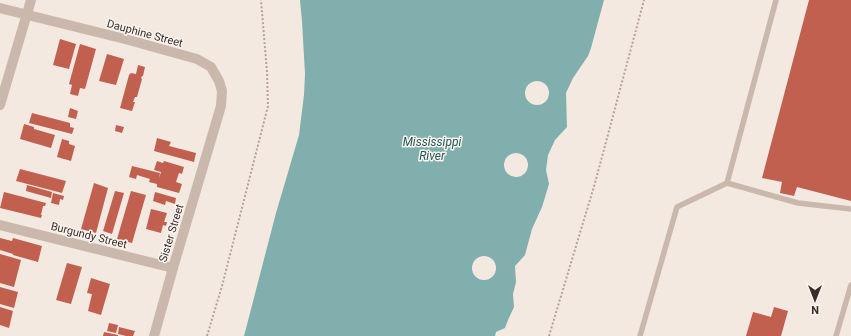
<svg xmlns="http://www.w3.org/2000/svg" width="851" height="336" font-family="Roboto,sans-serif">
<style>
.water{fill:#81afad}
.pier{fill:#f3e9e1}
.building{fill:#c26050}
.lines{fill:none;stroke-linecap:round;stroke-linejoin:round}
.path{stroke:#b7a297;stroke-width:2;stroke-dasharray:2 2;stroke-linecap:butt}
.lane{stroke:#cbb8ad;stroke-width:5.5}
.street{stroke:#cbb8ad;stroke-width:10}
.labels{text-anchor:middle;stroke-width:3;stroke-linejoin:round;paint-order:stroke}
.street-label{font-size:11px;fill:#3a2e2b;stroke:#faf3ee}
.water-label{font-size:12px;font-style:italic;fill:#225b58;stroke:#faf3ee}
</style>
<rect width="100%" height="100%" fill="#f3e9e1"/>
<path class="water" d="M 285,0 L 624,0 L 528,336 L 229,336 L 292,105 L 291,67 Z"/>
<g class="pier">
<path d="M 283,0 L 300,0 L 302,21 L 305,74 L 304,95 L 299,135 L 276,213 L 244,336 L 227,336 L 290,105 L 289,67 Z"/>
<path d="M 604,0 L 626,0 L 617,47 L 530,336 L 495,336 L 496,332 L 505,328 L 508,320 L 514,307 L 513,294 L 516,282 L 515,266 L 525,255 L 532,229 L 542,207 L 549,184 L 546,170 L 548,155 L 555,140 L 567,127 L 566,93 L 573,78 L 588,56 L 591,48 Z"/>
<circle cx="537" cy="93" r="12"/>
<circle cx="516" cy="165" r="12"/>
<circle cx="484" cy="268" r="12"/>
</g>
<g class="building">
<path d="M 809,0 L 851,0 L 851,201 L 797,187 L 794,196 L 780,193 L 782,182 L 762,178 Z"/>
<path d="M 60,39 L 76,44 L 69,69 L 53,65 Z"/>
<path d="M 80,44 L 96,49 L 85,89 L 80,88 L 78,96 L 70,94 L 72,85 L 69,84 Z"/>
<path d="M 107,54 L 124,59 L 116,85 L 99,81 Z"/>
<path d="M 138,65 L 145,67 L 143,76 L 142,76 L 141,78 L 142,79 L 137,97 L 135,97 L 133,102 L 135,102 L 132,111 L 120,108 L 129,75 L 131,73 L 136,74 Z"/>
<path d="M 70,108 L 78,111 L 76,119 L 68,117 Z"/>
<path d="M 32,113 L 70,123 L 70,127 L 74,128 L 72,134 L 29,123 Z"/>
<path d="M 24,124 L 34,127 L 34,129 L 55,135 L 51,148 L 20,139 Z"/>
<path d="M 116,125 L 124,127 L 122,133 L 115,131 Z"/>
<path d="M 157,138 L 171,142 L 169,146 L 196,153 L 194,162 L 154,151 Z"/>
<path d="M 62,139 L 69,141 L 69,144 L 75,146 L 71,161 L 57,157 Z"/>
<path d="M 157,161 L 163,163 L 164,161 L 184,167 L 182,174 L 179,173 L 176,182 L 182,184 L 179,193 L 157,187 L 157,184 L 149,182 L 150,179 L 137,175 L 136,179 L 129,177 L 132,166 L 160,173 L 159,178 L 161,172 L 154,170 Z"/>
<path d="M 20,169 L 66,181 L 62,193 L 16,181 Z"/>
<path d="M 94,183 L 108,188 L 96,233 L 81,229 Z"/>
<path d="M 27,185 L 52,192 L 51,198 L 26,191 Z"/>
<path d="M 115,191 L 124,193 L 112,234 L 103,231 Z"/>
<path d="M 131,191 L 146,195 L 132,243 L 117,239 Z"/>
<path d="M 4,192 L 46,203 L 45,206 L 43,206 L 41,215 L 42,215 L 41,218 L 0,208 Z"/>
<path d="M 155,192 L 176,198 L 175,204 L 166,201 L 165,205 L 153,201 Z"/>
<path d="M 53,193 L 64,196 L 63,200 L 60,199 L 59,205 L 51,203 Z"/>
<path d="M 151,209 L 167,213 L 164,222 L 167,222 L 166,226 L 163,225 L 161,233 L 146,229 Z"/>
<path d="M 0,238 L 12,241 L 13,238 L 42,246 L 38,262 L 13,255 L 13,254 L 0,250 Z"/>
<path d="M 0,254 L 21,260 L 14,287 L 0,283 Z"/>
<path d="M 67,263 L 82,267 L 71,304 L 56,300 Z"/>
<path d="M 91,278 L 110,284 L 101,315 L 88,311 L 92,294 L 87,293 Z"/>
<path d="M 0,287 L 18,292 L 14,308 L 0,304 Z"/>
<path d="M 0,307 L 13,311 L 9,328 L 0,325 Z"/>
<path d="M 774,307 L 788,311 L 781,336 L 746,336 L 753,312 L 771,317 Z"/>
<path d="M 109,323 L 118,325 L 116,333 L 107,331 Z"/>
<path d="M 119,327 L 135,331 L 133,336 L 126,336 L 118,334 Z"/>
<path d="M 104,332 L 118,335 L 118,336 L 103,336 Z"/>
</g>
<g class="lines">
<g class="path">
<path d="M 207,336 L 222,286 L 268,106 L 267,72 L 261,0"/>
<path d="M 549,336 L 595,183 L 644,0"/>
</g>
<g class="lane">
<path d="M 727,183 L 776,0"/>
<path d="M 640,336 L 677,207 L 727,183 L 798,203 L 851,209"/>
<path d="M 836,336 L 851,285"/>
</g>
<g class="street">
<path d="M 0,8 L 125,39 L 197,59 L 211,67 L 219,81 L 222,91 L 221,106 L 173,268 L 154,336"/>
<path d="M 0,105 L 31,0"/>
<path d="M 0,225 L 173,268"/>
</g>
</g>
<g class="labels">
<g class="street-label">
<text transform="translate(145 33) rotate(15)" y="4">Dauphine Street</text>
<text transform="translate(171 233) rotate(-73)" y="4">Sister Street</text>
<text transform="translate(89 235) rotate(14)" y="4">Burgundy Street</text>
</g>
<g class="water-label">
<text x="432" y="146">Mississippi<tspan x="432" dy="14">River</tspan></text>
</g>
</g>
<g transform="translate(815 300) rotate(180)" stroke="#faf3ee" stroke-width="3" paint-order="stroke">
<path d="M0-3L7 15L0 10L-7 15Z" fill="#3a2e2b"/>
<text y="-6" font-size="11" font-weight="bold" text-anchor="middle" fill="#3a2e2b">N</text>
</g>
</svg>
